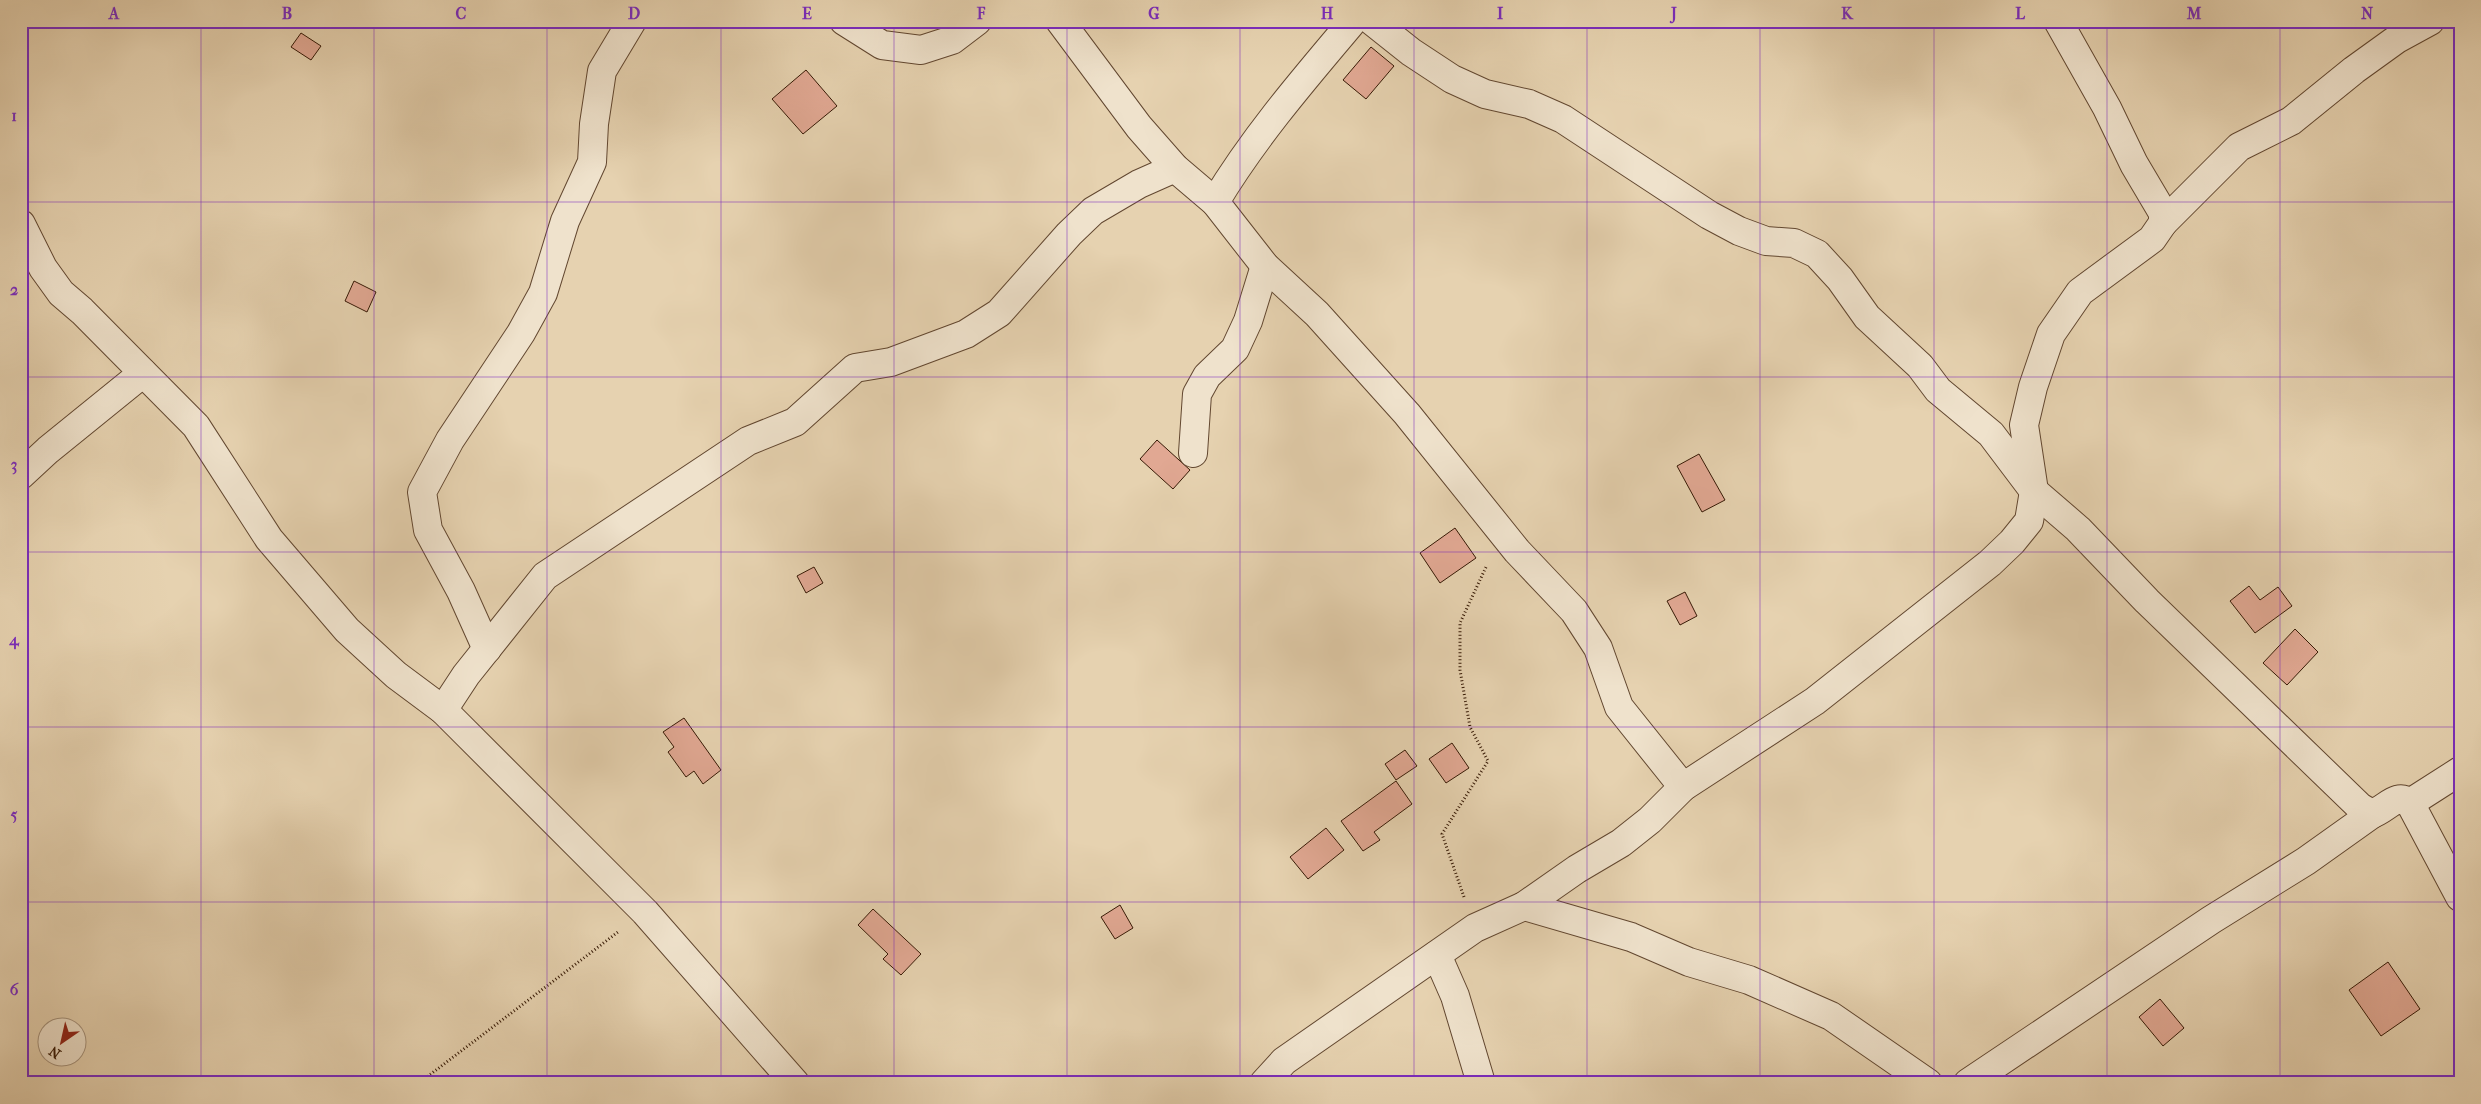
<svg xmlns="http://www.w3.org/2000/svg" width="2481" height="1104" font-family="'IM FELL French Canon',serif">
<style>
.building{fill:#e1a893;stroke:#361905}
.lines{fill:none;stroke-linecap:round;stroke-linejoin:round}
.street-casing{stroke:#624730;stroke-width:30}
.path{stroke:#361905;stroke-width:3;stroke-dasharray:1 2.5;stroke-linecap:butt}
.street{stroke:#efe2cc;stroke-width:28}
.grid{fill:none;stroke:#7b2cbf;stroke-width:1;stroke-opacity:0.55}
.neatline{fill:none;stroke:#7b2cbf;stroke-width:2}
.grid-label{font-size:16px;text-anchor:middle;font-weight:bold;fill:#7b2cbf}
</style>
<rect width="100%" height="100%" fill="#e6d2b0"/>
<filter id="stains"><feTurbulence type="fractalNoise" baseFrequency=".004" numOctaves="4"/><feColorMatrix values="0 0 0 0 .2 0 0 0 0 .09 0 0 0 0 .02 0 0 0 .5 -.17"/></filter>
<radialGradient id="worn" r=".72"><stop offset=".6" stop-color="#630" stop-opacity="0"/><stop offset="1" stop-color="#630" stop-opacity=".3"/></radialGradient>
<g class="building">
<path d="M 301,33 L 321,46 L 311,60 L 291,47 Z"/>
<path d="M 1371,47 L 1394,66 L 1366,99 L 1343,80 Z"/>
<path d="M 806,70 L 837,106 L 803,134 L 772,99 Z"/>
<path d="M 354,281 L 376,292 L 367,312 L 345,301 Z"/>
<path d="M 1157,440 L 1190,470 L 1173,489 L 1140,459 Z"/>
<path d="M 1699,454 L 1725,500 L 1702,512 L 1677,466 Z"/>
<path d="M 1455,528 L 1476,558 L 1440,583 L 1420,553 Z"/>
<path d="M 814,567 L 823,583 L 806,593 L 797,576 Z"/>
<path d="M 2249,586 L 2260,600 L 2278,587 L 2292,606 L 2255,633 L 2230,601 Z"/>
<path d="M 1685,592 L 1697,616 L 1680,625 L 1667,601 Z"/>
<path d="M 2295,629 L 2318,652 L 2287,685 L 2263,663 Z"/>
<path d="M 684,718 L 721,770 L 703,784 L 694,771 L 686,777 L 668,752 L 674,747 L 663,732 Z"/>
<path d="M 1452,743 L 1469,768 L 1446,783 L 1429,759 Z"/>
<path d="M 1405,750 L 1417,766 L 1396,780 L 1385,764 Z"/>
<path d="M 1396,781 L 1412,804 L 1374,832 L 1380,840 L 1363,851 L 1341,821 Z"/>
<path d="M 1326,828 L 1344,850 L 1308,879 L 1290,857 Z"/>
<path d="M 1120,905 L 1133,928 L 1115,939 L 1101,917 Z"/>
<path d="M 873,909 L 921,954 L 901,975 L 883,959 L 888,954 L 858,925 Z"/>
<path d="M 2388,962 L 2420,1009 L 2381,1036 L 2349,990 Z"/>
<path d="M 2160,999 L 2184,1028 L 2163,1046 L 2139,1017 Z"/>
</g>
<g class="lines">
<defs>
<g id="street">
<path d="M 844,21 L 882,45 L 921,50 L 952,40 L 977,21"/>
<path d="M 1060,21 L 1139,127 L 1175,168 L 1215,202"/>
<path d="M 1353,21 C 1304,79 1254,137 1215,202 L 1265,266 L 1317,314 L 1407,414 L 1517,551 L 1574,611 L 1598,648 L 1619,707 L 1683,787"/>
<path d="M 1372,21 L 1411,52 L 1452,79 L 1485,94 L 1529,104 L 1563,119 L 1709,215 L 1739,231 L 1766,241 L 1794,243 L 1817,254 L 1840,279 L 1867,317 L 1920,366 L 1938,390 L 1991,434 L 2034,491 L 2078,529 L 2147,601 L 2360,807 L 2372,814 C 2387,809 2396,792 2410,803 L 2460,897"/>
<path d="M 2163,223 L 2239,147 L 2291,121 L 2354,70 L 2397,39 L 2430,21"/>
<path d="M 21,224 L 43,268 L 61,293 L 82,311 L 196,426 L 269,539 L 347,630 L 396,675 L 443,710 L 645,912 L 795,1083"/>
<path d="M 1193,453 L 1197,394 L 1207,376 L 1235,349 L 1248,321 L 1265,266"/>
<path d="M 21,475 L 48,450 L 143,373"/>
<path d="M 487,649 L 461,591 L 428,530 L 422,492 L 450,440 L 521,333 L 543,293 L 565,221 L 592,162 L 594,124 L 602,71 L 632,21"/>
<path d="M 443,710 L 466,675 L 545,576 L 748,441 L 795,422 L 855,368 L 891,362 L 966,334 L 999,313 L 1069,234 L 1093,211 L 1139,184 L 1175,168"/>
<path d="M 2410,803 L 2460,771"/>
<path d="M 1524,906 L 1631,937 L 1689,962 L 1749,980 L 1831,1016 L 1928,1083"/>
<path d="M 1437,955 L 1455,996 L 1481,1083"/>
<path d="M 1264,1083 L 1284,1061 L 1475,928 L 1524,906 L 1577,869 L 1621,843 L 1650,820 L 1683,787 L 1815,701 L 1990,563 L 2012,542 L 2029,521 L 2034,491 L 2024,425 L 2033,387 L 2051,334 L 2080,292 L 2152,239 L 2163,223 L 2163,213 L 2134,164 L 2107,108 L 2058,21"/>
<path d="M 1968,1083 L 2211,920 L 2306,861 L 2372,814"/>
</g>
</defs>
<use href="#street" class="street-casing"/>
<g class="path">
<path d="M 1464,897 L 1442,834 L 1488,761 L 1470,727 L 1460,670 L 1460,623 L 1486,567"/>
<path d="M 419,1083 L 618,932"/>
</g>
<use href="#street" class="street"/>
</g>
<path class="grid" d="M 201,21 L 201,1083M 374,21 L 374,1083M 547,21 L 547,1083M 721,21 L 721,1083M 894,21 L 894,1083M 1067,21 L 1067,1083M 1240,21 L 1240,1083M 1414,21 L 1414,1083M 1587,21 L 1587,1083M 1760,21 L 1760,1083M 1934,21 L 1934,1083M 2107,21 L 2107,1083M 2280,21 L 2280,1083M 21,202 L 2460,202M 21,377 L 2460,377M 21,552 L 2460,552M 21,727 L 2460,727M 21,902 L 2460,902"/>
<rect width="2481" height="1104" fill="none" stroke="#e6d2b0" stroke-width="55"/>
<g transform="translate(62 1042) rotate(214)"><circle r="24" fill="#efe2cc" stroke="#a5927c"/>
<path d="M0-4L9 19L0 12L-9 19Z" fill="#8f2418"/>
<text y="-8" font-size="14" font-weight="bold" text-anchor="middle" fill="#361905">N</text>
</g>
<rect x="28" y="28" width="2426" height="1048" class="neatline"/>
<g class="grid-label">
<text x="114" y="19">A</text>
<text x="287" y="19">B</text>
<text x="461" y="19">C</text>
<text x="634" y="19">D</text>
<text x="807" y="19">E</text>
<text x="981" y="19">F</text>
<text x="1154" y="19">G</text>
<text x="1327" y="19">H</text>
<text x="1500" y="19">I</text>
<text x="1674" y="19">J</text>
<text x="1847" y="19">K</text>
<text x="2020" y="19">L</text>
<text x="2194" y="19">M</text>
<text x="2367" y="19">N</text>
<text x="14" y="121">1</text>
<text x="14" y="295">2</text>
<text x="14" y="470">3</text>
<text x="14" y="645">4</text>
<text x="14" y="820">5</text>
<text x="14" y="995">6</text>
</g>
<rect width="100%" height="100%" filter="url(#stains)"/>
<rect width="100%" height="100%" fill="url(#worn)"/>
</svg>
